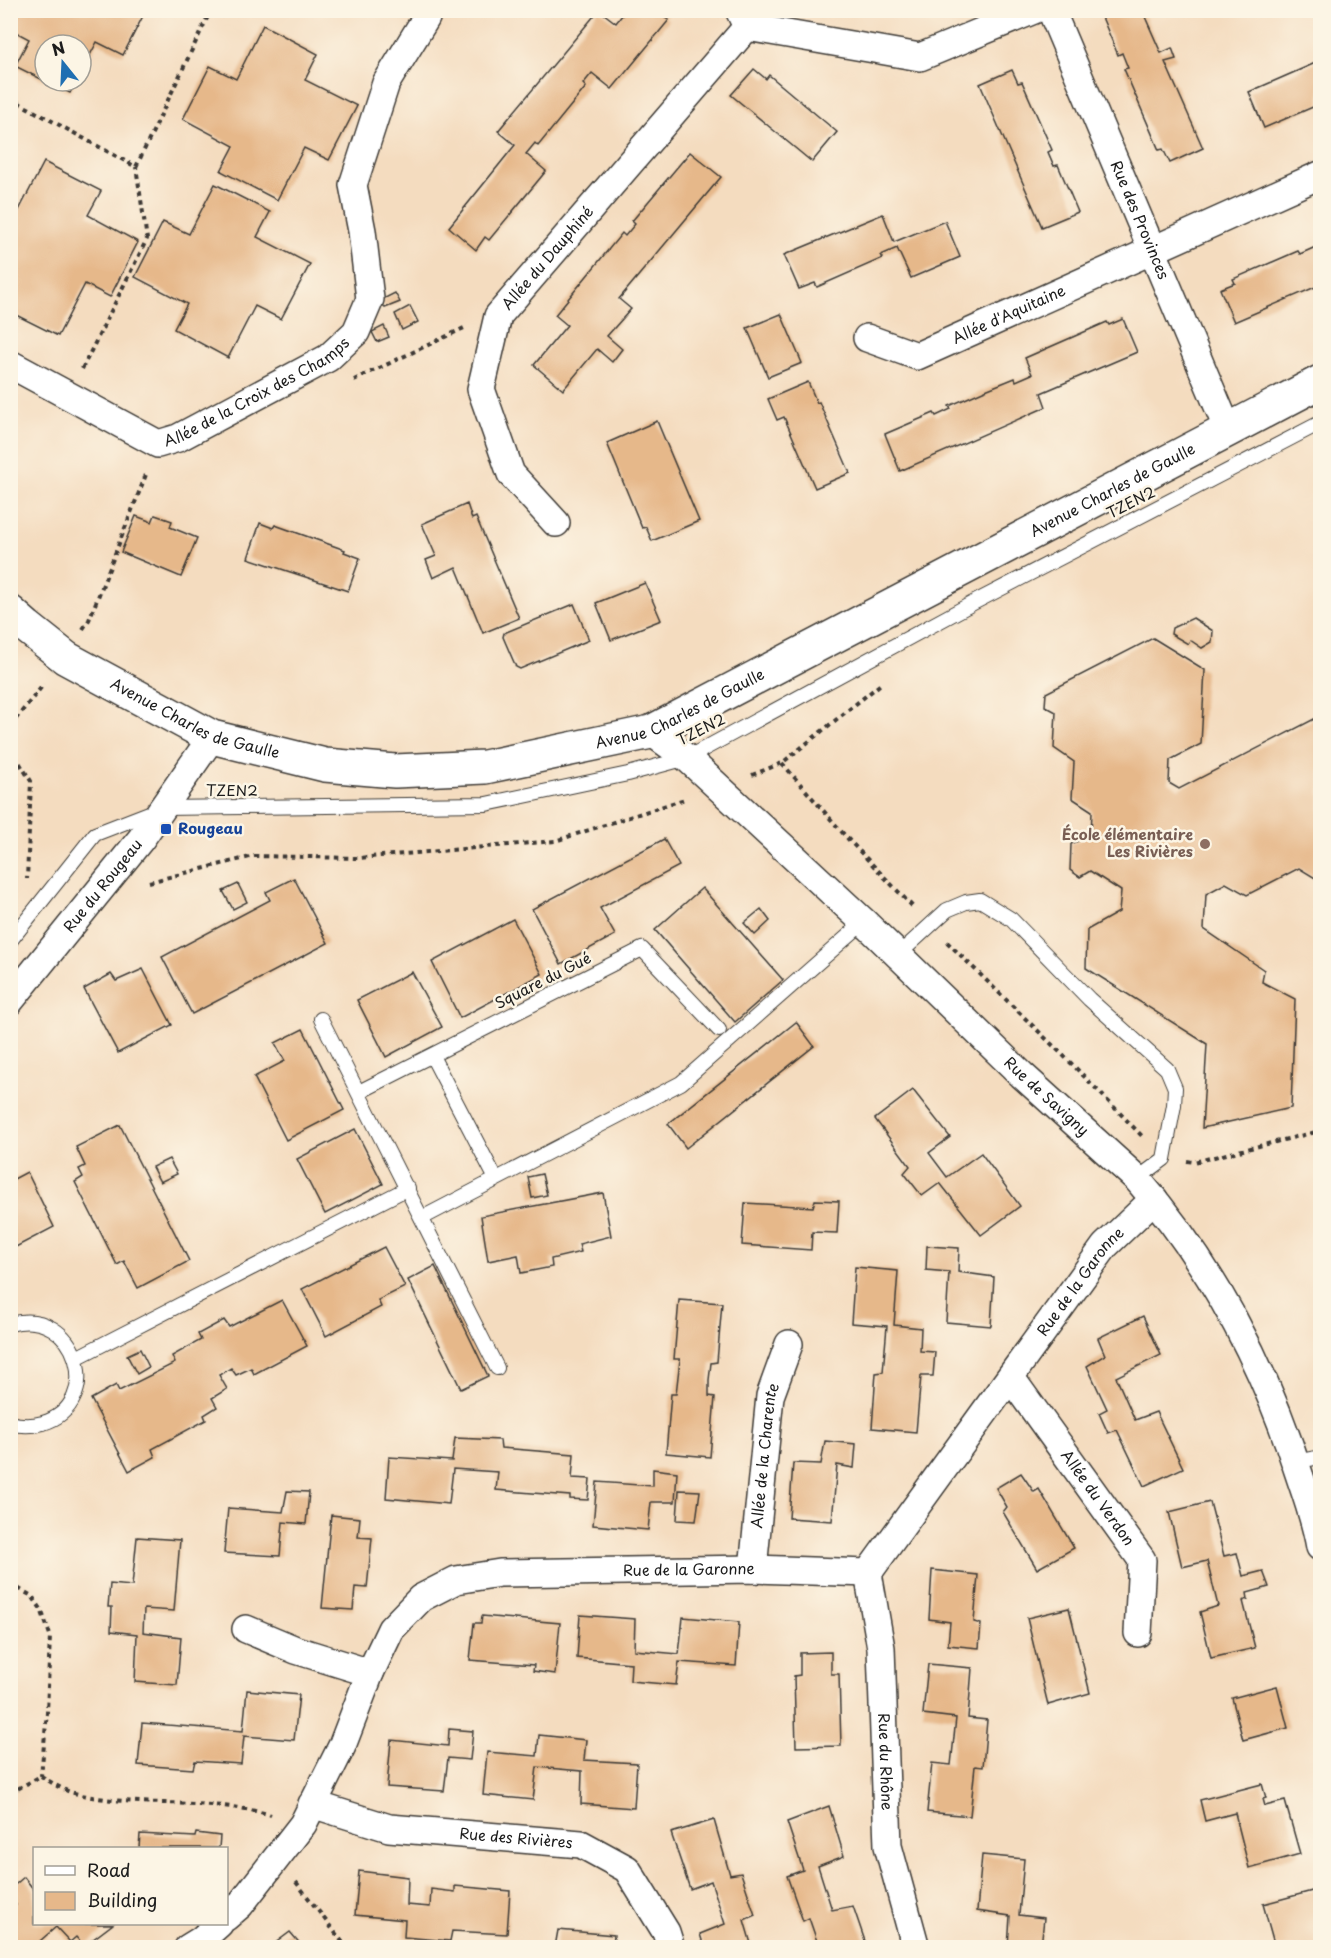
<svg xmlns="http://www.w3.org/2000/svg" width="1331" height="1958" font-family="'Playpen Sans',sans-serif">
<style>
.building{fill:#e6b88a}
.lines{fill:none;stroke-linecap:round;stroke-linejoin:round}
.service-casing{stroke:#3c3934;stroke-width:16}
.minor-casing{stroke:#3c3934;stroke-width:30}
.tertiary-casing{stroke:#3c3934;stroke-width:36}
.path{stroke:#3c3934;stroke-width:4;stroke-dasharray:4.5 4.5;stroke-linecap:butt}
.service{stroke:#fff;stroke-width:14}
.minor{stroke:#fff;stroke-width:27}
.tertiary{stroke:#fff;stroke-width:33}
.transit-dot{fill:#1a4fb4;stroke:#fcf5e5;stroke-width:2}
.education-dot{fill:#8d6e63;stroke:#fcf5e5;stroke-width:2}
.labels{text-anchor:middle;stroke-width:5;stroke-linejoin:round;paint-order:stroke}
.street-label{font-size:15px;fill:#1c1c1c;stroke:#fcf5e5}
.transit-label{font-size:15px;font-weight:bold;fill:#164399;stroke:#fcf5e5;text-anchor:start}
.education-label{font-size:15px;font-weight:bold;fill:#785e54;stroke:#fcf5e5;text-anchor:end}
</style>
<rect width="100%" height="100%" fill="#fcf5e5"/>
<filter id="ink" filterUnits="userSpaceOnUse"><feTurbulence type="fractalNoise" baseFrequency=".0167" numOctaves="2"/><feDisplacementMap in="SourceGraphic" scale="12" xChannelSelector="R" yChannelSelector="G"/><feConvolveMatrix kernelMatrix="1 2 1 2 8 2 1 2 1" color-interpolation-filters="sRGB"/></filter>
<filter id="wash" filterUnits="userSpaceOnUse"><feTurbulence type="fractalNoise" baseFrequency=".008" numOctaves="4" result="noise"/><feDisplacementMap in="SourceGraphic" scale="24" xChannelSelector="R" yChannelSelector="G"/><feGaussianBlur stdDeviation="1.35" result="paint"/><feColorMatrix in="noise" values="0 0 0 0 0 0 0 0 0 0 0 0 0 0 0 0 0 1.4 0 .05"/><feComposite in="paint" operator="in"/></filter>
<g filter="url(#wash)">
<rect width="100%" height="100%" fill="#f4dcbf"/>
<g id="blocks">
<g class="building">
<path d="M 10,10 L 146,10 L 123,55 L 97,42 L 81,72 L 81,45 L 45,45 L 45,81 L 15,66 L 29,39 L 10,29 Z"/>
<path d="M 599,10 L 616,23 L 626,10 L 671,10 L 665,18 L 669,20 L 612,89 L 592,73 L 583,84 L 586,87 L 538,146 L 535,143 L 526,154 L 546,171 L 489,240 L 485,237 L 476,250 L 449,227 L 515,145 L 498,131 Z"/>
<path d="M 1099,10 L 1142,10 L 1161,53 L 1172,48 L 1176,59 L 1165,62 L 1203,148 L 1170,163 L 1163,149 L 1159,150 L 1124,69 L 1128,68 L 1122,53 L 1118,55 Z"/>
<path d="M 263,25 L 318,54 L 305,80 L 357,106 L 329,160 L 304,148 L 277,200 L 221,171 L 234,146 L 183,119 L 210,66 L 236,79 Z"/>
<path d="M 1320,61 L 1320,104 L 1264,128 L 1249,92 Z"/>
<path d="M 754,69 L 766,79 L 769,75 L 837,132 L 812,162 L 731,95 Z"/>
<path d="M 1012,70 L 1018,83 L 1022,82 L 1052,150 L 1048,152 L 1054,166 L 1058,165 L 1078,212 L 1042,227 L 980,84 Z"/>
<path d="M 45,81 L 76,81 L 70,93 Z"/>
<path d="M 690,152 L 721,177 L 619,299 L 631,309 L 607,336 L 622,349 L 612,362 L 597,349 L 563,390 L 534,365 L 567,325 L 555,315 L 622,233 L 625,236 L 635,224 L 632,221 Z"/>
<path d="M 44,162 L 101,191 L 88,215 L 138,242 L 110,297 L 85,284 L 58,336 L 10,312 L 10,294 L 18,281 L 10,277 L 10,210 L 17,214 Z"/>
<path d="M 215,184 L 270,212 L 257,237 L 310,264 L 281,319 L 255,306 L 228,358 L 174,329 L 187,304 L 135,277 L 163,222 L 189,234 Z"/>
<path d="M 883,214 L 894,242 L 945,221 L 960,257 L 911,278 L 897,248 L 881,255 L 883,258 L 817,287 L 815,283 L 799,289 L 784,255 Z"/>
<path d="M 1320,245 L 1320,285 L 1234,322 L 1220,289 L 1235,283 L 1233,279 L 1298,251 L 1300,254 Z"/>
<path d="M 395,293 L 400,302 L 385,308 L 381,300 Z"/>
<path d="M 410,306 L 418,322 L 402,330 L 395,314 Z"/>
<path d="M 781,314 L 802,363 L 768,377 L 747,328 Z"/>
<path d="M 1123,319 L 1137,352 L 1041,393 L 1046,407 L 900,471 L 885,434 L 934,413 L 936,416 L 951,409 L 949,406 L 983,391 L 1015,378 L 1016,381 L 1032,374 L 1025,358 L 1107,322 L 1109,325 Z"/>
<path d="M 384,326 L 389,337 L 377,342 L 372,332 Z"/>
<path d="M 808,382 L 817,403 L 819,402 L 850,473 L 815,488 L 784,417 L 777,420 L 768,399 Z"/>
<path d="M 657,421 L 699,521 L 652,541 L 646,527 L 642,528 L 607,443 Z"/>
<path d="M 467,504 L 472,519 L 476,517 L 519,618 L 483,633 L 456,567 L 433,578 L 426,560 L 436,556 L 422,524 Z"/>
<path d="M 155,515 L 172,521 L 170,527 L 197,538 L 181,577 L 121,552 L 136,516 L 152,522 Z"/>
<path d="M 260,523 L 273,528 L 275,525 L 345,550 L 344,552 L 360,558 L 348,591 L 248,558 Z"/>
<path d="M 645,583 L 661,620 L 611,640 L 596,603 Z"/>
<path d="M 574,604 L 589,640 L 520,669 L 516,667 L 503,637 L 504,633 Z"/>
<path d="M 1193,618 L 1213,631 L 1212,642 L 1202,648 L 1190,640 L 1188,644 L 1171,634 L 1172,628 Z"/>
<path d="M 1153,638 L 1205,670 L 1201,744 L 1170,760 L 1169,783 L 1179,789 L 1320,716 L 1320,881 L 1299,868 L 1247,895 L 1226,883 L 1206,894 L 1204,929 L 1264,970 L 1262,982 L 1295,999 L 1291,1108 L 1202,1128 L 1207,1044 L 1086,968 L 1087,930 L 1119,912 L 1121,891 L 1090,871 L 1080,877 L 1070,870 L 1071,844 L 1091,835 L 1092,811 L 1072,798 L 1074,762 L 1054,748 L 1056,712 L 1045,706 L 1046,693 Z"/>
<path d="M 664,839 L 679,866 L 600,908 L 615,935 L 561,964 L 532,909 Z"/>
<path d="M 294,878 L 328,943 L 192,1014 L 162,957 L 270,900 L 266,892 Z"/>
<path d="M 238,884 L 247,902 L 233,909 L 223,891 Z"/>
<path d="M 702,888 L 783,980 L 735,1022 L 655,930 Z"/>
<path d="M 761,909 L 770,921 L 755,935 L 744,923 Z"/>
<path d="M 513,919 L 542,974 L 460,1018 L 432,962 Z"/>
<path d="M 143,969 L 172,1025 L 118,1053 L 84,989 L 111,974 L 116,981 Z"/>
<path d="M 412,972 L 442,1027 L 386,1057 L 357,1000 Z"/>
<path d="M 796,1022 L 814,1046 L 686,1148 L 668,1124 Z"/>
<path d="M 303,1029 L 344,1110 L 286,1140 L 254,1077 L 285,1061 L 275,1043 Z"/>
<path d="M 913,1090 L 950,1137 L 929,1153 L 947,1177 L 981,1153 L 1020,1206 L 981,1235 L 940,1183 L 922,1196 L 904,1173 L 910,1166 L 875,1119 Z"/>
<path d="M 120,1125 L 189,1261 L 138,1288 L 124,1261 L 117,1265 L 75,1182 L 83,1177 L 79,1169 L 85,1166 L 76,1147 Z"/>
<path d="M 355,1129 L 383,1184 L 325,1214 L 297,1159 Z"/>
<path d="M 169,1159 L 177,1174 L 160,1182 L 152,1167 Z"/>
<path d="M 27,1172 L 54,1227 L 10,1250 L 10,1181 Z"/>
<path d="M 542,1174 L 547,1195 L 532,1198 L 528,1177 Z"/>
<path d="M 603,1193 L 611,1236 L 579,1244 L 581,1252 L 551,1259 L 552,1267 L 521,1273 L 518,1255 L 488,1261 L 481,1216 Z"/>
<path d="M 815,1200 L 839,1201 L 837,1233 L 812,1232 L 811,1250 L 742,1245 L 745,1203 L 813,1207 Z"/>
<path d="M 927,1246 L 959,1248 L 958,1272 L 994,1277 L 991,1326 L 946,1322 L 949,1272 L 926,1270 Z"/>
<path d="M 384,1247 L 405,1287 L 378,1300 L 381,1307 L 326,1336 L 302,1289 Z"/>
<path d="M 435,1266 L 488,1376 L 461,1389 L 408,1280 Z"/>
<path d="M 855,1267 L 898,1271 L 894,1325 L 921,1328 L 920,1351 L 935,1352 L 933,1376 L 921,1376 L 916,1432 L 872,1428 L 876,1373 L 883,1372 L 887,1326 L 851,1323 Z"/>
<path d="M 282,1300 L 307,1346 L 254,1374 L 251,1368 L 236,1375 L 231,1368 L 219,1375 L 227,1389 L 212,1398 L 217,1407 L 204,1415 L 206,1420 L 152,1449 L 155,1457 L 129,1471 L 91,1399 L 116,1385 L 119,1391 L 175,1363 L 172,1356 L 201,1340 L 198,1334 L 224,1320 L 229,1327 Z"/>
<path d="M 679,1300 L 722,1303 L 717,1362 L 711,1363 L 709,1380 L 709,1396 L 715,1397 L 710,1457 L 666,1453 L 671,1394 L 676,1394 L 680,1359 L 674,1359 Z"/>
<path d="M 1143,1316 L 1161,1355 L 1116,1377 L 1135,1420 L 1156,1412 L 1183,1468 L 1144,1486 L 1117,1430 L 1108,1433 L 1099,1413 L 1107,1409 L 1087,1366 L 1105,1355 L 1098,1338 Z"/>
<path d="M 140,1349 L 149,1367 L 137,1374 L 127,1355 Z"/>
<path d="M 455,1438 L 500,1440 L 501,1448 L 574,1454 L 572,1478 L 590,1479 L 588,1500 L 570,1499 L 570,1496 L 496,1490 L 498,1472 L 453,1469 L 449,1504 L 386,1498 L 389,1457 L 452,1461 Z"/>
<path d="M 825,1441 L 856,1444 L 854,1468 L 837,1465 L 832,1521 L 789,1518 L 793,1463 L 821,1464 Z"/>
<path d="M 653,1469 L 677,1472 L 675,1502 L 651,1502 L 648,1530 L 593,1525 L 597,1482 L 653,1486 Z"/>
<path d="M 1021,1473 L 1034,1492 L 1039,1489 L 1074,1548 L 1037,1569 L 1003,1512 L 1007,1507 L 996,1488 Z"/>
<path d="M 679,1490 L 700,1491 L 696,1521 L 677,1520 Z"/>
<path d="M 287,1491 L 309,1492 L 306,1524 L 283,1522 L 280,1556 L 224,1553 L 228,1508 L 283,1512 Z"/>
<path d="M 1210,1502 L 1224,1556 L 1237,1553 L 1243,1576 L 1263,1571 L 1269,1587 L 1247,1593 L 1248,1599 L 1243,1601 L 1255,1648 L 1211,1658 L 1200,1612 L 1218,1606 L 1207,1561 L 1182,1567 L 1169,1512 Z"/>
<path d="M 331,1515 L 360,1518 L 358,1537 L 372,1538 L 367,1588 L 355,1587 L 353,1610 L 322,1608 Z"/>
<path d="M 137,1537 L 180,1540 L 174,1611 L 144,1609 L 143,1632 L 181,1637 L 177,1685 L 135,1682 L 137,1634 L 111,1631 L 112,1607 L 108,1607 L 110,1584 L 132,1586 Z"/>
<path d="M 932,1570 L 978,1575 L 974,1622 L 981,1624 L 979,1648 L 948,1645 L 950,1622 L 929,1619 Z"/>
<path d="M 1069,1608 L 1090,1693 L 1048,1705 L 1027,1618 Z"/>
<path d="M 580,1615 L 635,1619 L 634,1650 L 679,1654 L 683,1617 L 739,1622 L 736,1666 L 679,1662 L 676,1685 L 630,1681 L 631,1663 L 577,1658 Z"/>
<path d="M 482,1616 L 560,1623 L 555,1674 L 533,1671 L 534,1665 L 470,1660 L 474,1623 L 481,1623 Z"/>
<path d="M 831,1652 L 831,1674 L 839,1674 L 841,1746 L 796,1747 L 794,1676 L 800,1675 L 800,1653 Z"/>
<path d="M 928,1664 L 972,1668 L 968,1718 L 987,1720 L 983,1767 L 975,1766 L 970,1816 L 927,1812 L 932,1763 L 951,1765 L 956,1718 L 923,1714 Z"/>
<path d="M 1277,1686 L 1288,1728 L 1243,1740 L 1232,1698 Z"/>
<path d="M 247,1690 L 299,1695 L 294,1740 L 244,1736 L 241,1764 L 195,1761 L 193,1769 L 138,1765 L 142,1723 L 243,1731 Z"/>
<path d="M 449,1729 L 473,1731 L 470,1760 L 448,1758 L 444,1791 L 387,1787 L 391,1740 L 448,1746 Z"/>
<path d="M 539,1735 L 586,1740 L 584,1760 L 637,1763 L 634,1808 L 581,1804 L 582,1771 L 559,1769 L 537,1767 L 533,1800 L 483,1795 L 487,1752 L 537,1756 Z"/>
<path d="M 1262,1784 L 1266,1798 L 1263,1799 L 1265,1806 L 1285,1801 L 1300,1854 L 1249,1868 L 1235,1813 L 1205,1821 L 1200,1800 Z"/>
<path d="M 829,1806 L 844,1856 L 818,1866 L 832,1910 L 853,1906 L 867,1947 L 819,1947 L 809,1918 L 803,1921 L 787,1876 L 803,1870 L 787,1822 Z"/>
<path d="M 714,1820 L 730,1875 L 741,1873 L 755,1915 L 744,1920 L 752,1947 L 704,1947 L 700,1934 L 725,1924 L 711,1881 L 690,1889 L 671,1833 Z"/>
<path d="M 196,1833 L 220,1836 L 219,1848 L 139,1848 L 140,1834 L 195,1837 Z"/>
<path d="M 982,1855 L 1024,1859 L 1019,1915 L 1044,1918 L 1041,1947 L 1008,1947 L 1010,1916 L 977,1911 Z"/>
<path d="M 359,1871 L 408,1877 L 407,1905 L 430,1907 L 431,1889 L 455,1892 L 455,1886 L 510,1891 L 507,1934 L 452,1931 L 450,1941 L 404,1937 L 405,1920 L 355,1915 Z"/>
<path d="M 24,1877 L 34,1890 L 34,1924 L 113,1924 L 84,1946 L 76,1937 L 70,1942 L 56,1927 L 33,1947 L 10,1947 L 10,1910 L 16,1905 L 10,1898 L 10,1889 Z"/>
<path d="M 1316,1890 L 1320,1906 L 1320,1947 L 1275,1947 L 1263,1904 Z"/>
<path d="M 558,1930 L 614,1935 L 613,1947 L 555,1947 Z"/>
<path d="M 290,1932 L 303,1947 L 270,1947 Z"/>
</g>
</g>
</g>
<g filter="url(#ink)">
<use href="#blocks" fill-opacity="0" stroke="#3c3934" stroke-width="1.5"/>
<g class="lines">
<defs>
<g id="service">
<path d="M 10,941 L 95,834 L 162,808 L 486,804 L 628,774 L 687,758 L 973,603 L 1320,423"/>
<path d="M 898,955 L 947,910 L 966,902 L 980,900 L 1011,919 L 1089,999 L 1167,1069 L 1175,1088 L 1174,1105 L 1164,1159 L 1137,1179"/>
<path d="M 321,1019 L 497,1368"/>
<path d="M 432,1056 L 496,1179"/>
<path d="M 359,1092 L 642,949 L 719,1030"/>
<path d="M 422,1218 L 681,1083 L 864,922"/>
<path d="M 10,1324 C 78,1305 106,1404 43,1423 C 32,1426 21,1426 10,1423"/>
<path d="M 76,1358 L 408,1188"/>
<path d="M 1295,1462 L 1320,1457"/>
</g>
<g id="minor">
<path id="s1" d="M 1051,10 L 1228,430"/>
<path d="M 740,12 L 747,27 L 920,57 L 1034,10"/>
<path id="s2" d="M 867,338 L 917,356 L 1320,175"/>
<path id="s3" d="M 10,364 L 158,444 L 178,438 L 328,358 L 356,332 L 370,299 L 362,231 L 353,185 L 386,83 L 426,18 L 424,10"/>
<path id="s4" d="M 556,523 L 511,474 L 481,389 L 498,316 L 747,27"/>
<path id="s5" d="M 651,732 L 687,758 L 864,922 L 1022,1075 L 1137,1179 C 1212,1265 1266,1369 1300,1477 C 1308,1500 1316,1523 1320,1547"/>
<path id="s6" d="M 10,1001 L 141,839 L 212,737"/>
<path id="s7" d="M 1011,1378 L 1142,1560 L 1138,1633"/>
<path id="s8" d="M 753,1569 L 770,1396 L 789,1344"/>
<path id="s9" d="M 868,1573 L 881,1648 L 888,1846 L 916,1948"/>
<path d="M 246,1629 L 296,1650 L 370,1673"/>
<path id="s10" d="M 312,1804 L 389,1828 L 581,1844 L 627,1869 L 666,1932 L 671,1948"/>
<path id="s11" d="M 226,1917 L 240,1905 L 303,1824 L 342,1746 L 370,1673 L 391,1629 L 421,1598 L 456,1580 L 500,1573 L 753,1569 L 868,1573 L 1105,1246 L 1154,1199"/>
<path d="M 188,1948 L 201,1940 L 219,1924"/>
</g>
<g id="tertiary">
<path id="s12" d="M 10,612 L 27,627 L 66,658 L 212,737 L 325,765 L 395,771 L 485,767 L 651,732 L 1320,382"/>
</g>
</defs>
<use href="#service" class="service-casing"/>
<use href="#minor" class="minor-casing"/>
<use href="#tertiary" class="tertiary-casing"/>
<g class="path">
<path d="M 10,98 L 136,167 L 211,10"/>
<path d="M 82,369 L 147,239 L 136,167"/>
<path d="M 354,380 L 464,328"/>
<path d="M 83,629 L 89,620 L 147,472"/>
<path d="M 10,726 L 44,684"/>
<path d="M 10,748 L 31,781 L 27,879"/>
<path d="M 782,763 L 848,839 L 915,909"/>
<path d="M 752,775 L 782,763 L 882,683"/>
<path d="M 149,882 L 254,856 L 358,858 L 555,841 L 685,799"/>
<path d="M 947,942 L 1074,1066 L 1144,1138"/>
<path d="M 1187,1161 L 1194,1162 L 1320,1131"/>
<path d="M 10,1584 L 32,1596 L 41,1609 L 50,1635 L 47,1713 L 41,1776"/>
<path d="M 41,1776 C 51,1782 62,1790 74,1793 C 138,1810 207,1796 271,1815"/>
<path d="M 10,1793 L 41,1776"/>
<path d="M 296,1882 L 347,1948"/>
</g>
<use href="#service" class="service"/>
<use href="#minor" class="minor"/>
<use href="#tertiary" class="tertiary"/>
</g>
</g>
<rect class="transit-dot" x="160" y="823" width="12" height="12" rx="3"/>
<circle class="education-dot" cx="1205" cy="844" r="6"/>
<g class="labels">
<g class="street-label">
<text dy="5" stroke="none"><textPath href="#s1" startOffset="228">Rue des Provinces</textPath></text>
<text dy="5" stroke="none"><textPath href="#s4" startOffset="308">Allée du Dauphiné</textPath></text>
<text dy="5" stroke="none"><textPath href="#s2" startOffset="154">Allée d'Aquitaine</textPath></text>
<text dy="5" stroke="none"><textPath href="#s3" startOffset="280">Allée de la Croix des Champs</textPath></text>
<text dy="5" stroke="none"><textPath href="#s12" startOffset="1206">Avenue Charles de Gaulle</textPath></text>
<text transform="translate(1131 503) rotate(-27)" y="5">TZEN2</text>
<text dy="5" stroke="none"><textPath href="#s12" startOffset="720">Avenue Charles de Gaulle</textPath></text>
<text dy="5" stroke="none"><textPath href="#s12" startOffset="216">Avenue Charles de Gaulle</textPath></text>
<text transform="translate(701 730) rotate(-27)" y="5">TZEN2</text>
<text x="232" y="796">TZEN2</text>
<text dy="5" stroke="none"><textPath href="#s6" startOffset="148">Rue du Rougeau</textPath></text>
<text transform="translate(543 981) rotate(-27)" y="5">Square du Gué</text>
<text dy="5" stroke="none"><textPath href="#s5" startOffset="538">Rue de Savigny</textPath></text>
<text dy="5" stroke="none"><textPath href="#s11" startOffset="1191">Rue de la Garonne</textPath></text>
<text dy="5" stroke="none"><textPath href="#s8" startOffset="114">Allée de la Charente</textPath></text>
<text dy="5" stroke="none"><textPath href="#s7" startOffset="148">Allée du Verdon</textPath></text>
<text dy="5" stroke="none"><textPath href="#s11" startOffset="651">Rue de la Garonne</textPath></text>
<text dy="5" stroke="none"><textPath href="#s9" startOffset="190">Rue du Rhône</textPath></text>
<text dy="5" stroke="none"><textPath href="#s10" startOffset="208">Rue des Rivières</textPath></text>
</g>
<g class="transit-label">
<text x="178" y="834">Rougeau</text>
</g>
<g class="education-label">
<text x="1193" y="840">École élémentaire<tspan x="1193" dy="17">Les Rivières</tspan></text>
</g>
</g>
<rect width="1331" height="1958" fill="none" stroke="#fcf5e5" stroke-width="36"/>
<rect x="33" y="1847" width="195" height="78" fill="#fcf5e5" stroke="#a29e95" stroke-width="1.5"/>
<rect x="45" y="1866" width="30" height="9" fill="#ffffff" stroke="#a29e95" stroke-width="1.5"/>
<text x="87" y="1877" font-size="18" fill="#1c1c1c">Road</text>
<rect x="45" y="1892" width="30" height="18" fill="#e6b88a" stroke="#a29e95" stroke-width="1.5"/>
<text x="87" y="1907" font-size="18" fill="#1c1c1c">Building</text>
<g transform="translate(63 63) rotate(342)"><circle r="28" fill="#fcf5e5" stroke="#a29e95" stroke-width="1.5"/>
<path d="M0-4.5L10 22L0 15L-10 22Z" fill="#1f6fb2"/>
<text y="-9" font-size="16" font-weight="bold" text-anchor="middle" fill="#1c1c1c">N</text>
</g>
</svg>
